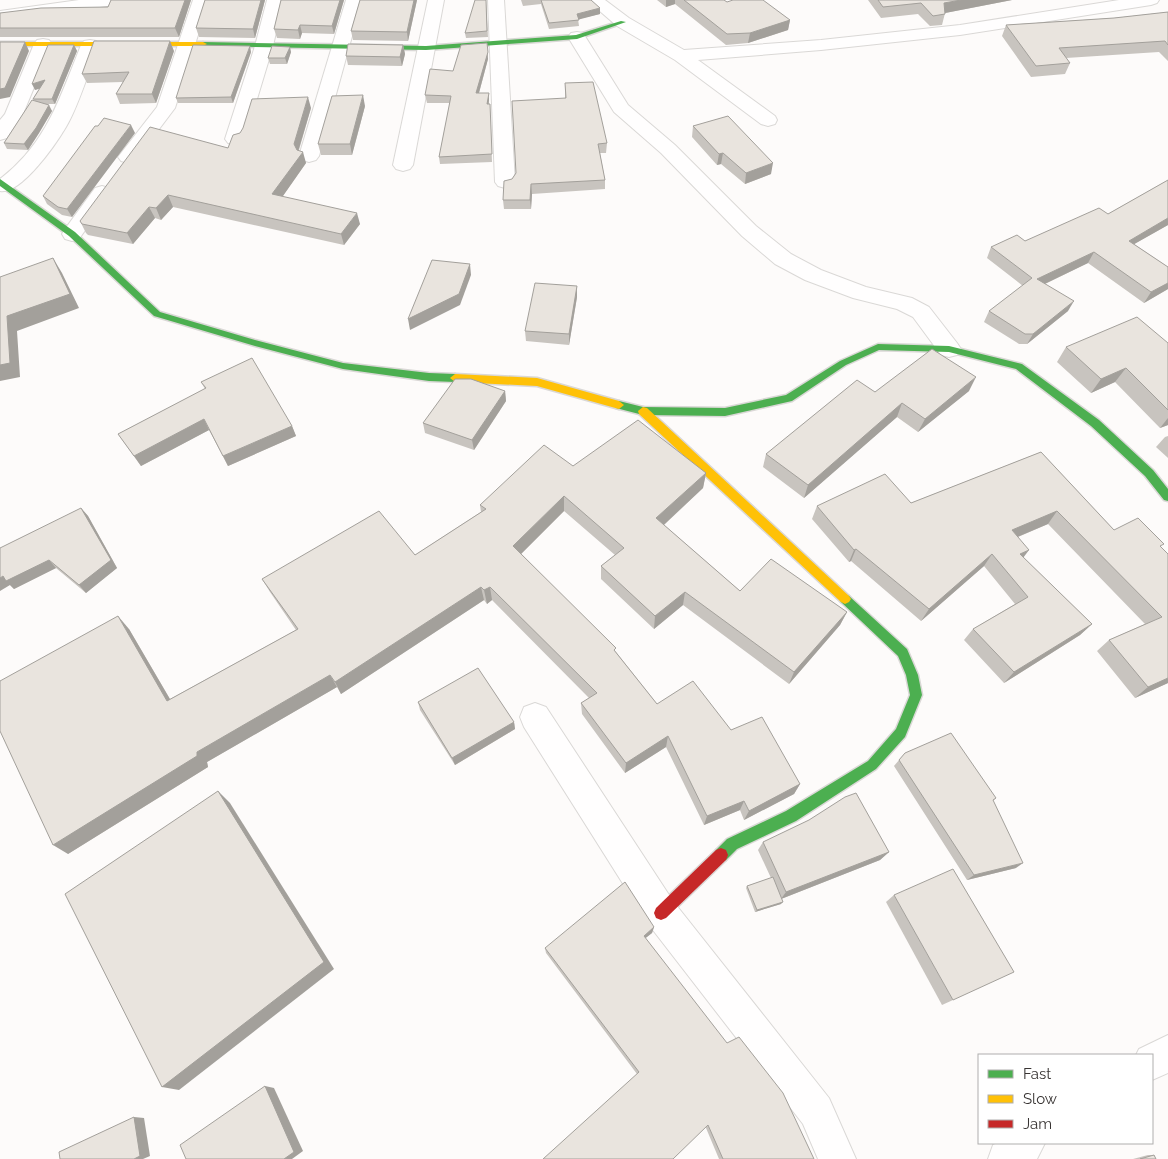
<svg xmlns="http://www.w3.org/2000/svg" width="1168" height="1159" font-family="Raleway,sans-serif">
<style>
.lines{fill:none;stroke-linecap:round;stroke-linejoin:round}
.street-casing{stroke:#dad8d6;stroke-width:2}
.fast-casing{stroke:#dad8d6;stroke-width:3}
.slow-casing{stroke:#dad8d6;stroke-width:3}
.jam-casing{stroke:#dad8d6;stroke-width:3}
.street{fill:#fffefe;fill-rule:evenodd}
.fast{fill:#4caf50;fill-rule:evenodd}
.slow{fill:#ffc107;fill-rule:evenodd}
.jam{fill:#c62828;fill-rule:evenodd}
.wall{fill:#c8c4bf}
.shaded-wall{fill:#a3a09b}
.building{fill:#e9e4de;stroke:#a3a09b}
</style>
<rect width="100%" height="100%" fill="#fdfbfa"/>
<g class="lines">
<defs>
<g id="street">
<path d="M 79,0 L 122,0 L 120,3 L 114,5 L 0,21 L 0,11 Z"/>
<path d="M 193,0 L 209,0 L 175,108 L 135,161 L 128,163 L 121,161 L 118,157 L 157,107 Z"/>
<path d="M 267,0 L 283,0 L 273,46 L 245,139 L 242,143 L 235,145 L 228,143 L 225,139 L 255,46 Z"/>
<path d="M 346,0 L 362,0 L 319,156 L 316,160 L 309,162 L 302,160 L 299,156 Z"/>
<path d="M 428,0 L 444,0 L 413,165 L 410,169 L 403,171 L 396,169 L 393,165 Z"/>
<path d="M 488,0 L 504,0 L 515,182 L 512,186 L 505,188 L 498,186 L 495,182 Z"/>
<path d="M 587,0 L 605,0 L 629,18 L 684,50 L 821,40 L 960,25 L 1119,0 L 1159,0 L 1157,3 L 1151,5 L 960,35 L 821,50 L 698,60 L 775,116 L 777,120 L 775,124 L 768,126 L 761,124 L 675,60 L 617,26 Z"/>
<path d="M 577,32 L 583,33 L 628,105 L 675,145 L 756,226 L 791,254 L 821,270 L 866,287 L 912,298 L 929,307 L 957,343 L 961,349 L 957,355 L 949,357 L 941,355 L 913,317 L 897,309 L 853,298 L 805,280 L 775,264 L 742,236 L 661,153 L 614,112 L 568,37 L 571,33 Z"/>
<path d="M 43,39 L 49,40 L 52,44 L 23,114 L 7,138 L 0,140 L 0,120 L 5,114 L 34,44 L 37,40 Z"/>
<path d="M 90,40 L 96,41 L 99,45 C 89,70 79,105 66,127 C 56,144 21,195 0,191 L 0,179 C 47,143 60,97 81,45 L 84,41 Z"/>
<path d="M 102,186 L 109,188 L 112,192 L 79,239 L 72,241 L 65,239 L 62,234 L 65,229 L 95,188 Z"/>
<path d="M 535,703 L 546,707 L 673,901 L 829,1098 L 856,1159 L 818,1159 L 803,1124 L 649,925 L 524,727 L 520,717 L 524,707 Z"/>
<path d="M 1168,1035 L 1168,1073 L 1152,1080 L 1152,1055 L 1136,1055 L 1139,1049 Z"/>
<path d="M 997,1143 L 1045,1143 L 1037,1159 L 988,1159 L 993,1145 Z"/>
</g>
<g id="fast">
<path d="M 621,21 L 626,22 L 577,39 L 426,50 L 203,46 L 199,44 L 203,42 L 426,46 L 576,35 Z"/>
<path d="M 0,179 L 75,232 L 160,312 L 255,340 L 343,363 L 429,373 L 455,374 L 460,378 L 455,382 L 429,381 L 343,369 L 255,346 L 154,316 L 69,236 L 0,186 Z"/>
<path d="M 878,344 L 949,346 L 1022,364 L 1099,420 L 1153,470 L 1168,489 L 1168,501 L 1164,500 L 1145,476 L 1091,426 L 1016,369 L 949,352 L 879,350 L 846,365 L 792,401 L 725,416 L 643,415 L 616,408 L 614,405 L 619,401 L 643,407 L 725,408 L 786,395 L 840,361 Z"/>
<path d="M 845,594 L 849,596 L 907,649 L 918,675 L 922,695 L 905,737 L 876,769 L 796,821 L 737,849 L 726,860 L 721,862 L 716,860 L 714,855 L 716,850 L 727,839 L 786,811 L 868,761 L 896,729 L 910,695 L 906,675 L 898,656 L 841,602 L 839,599 L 841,596 Z"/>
</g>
<g id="slow">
<path d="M 0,42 L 203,42 L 207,44 L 203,46 L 0,46 Z"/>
<path d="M 455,374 L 537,378 L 619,401 L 624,405 L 619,409 L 537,386 L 455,382 L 450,378 Z"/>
<path d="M 643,407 L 647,408 L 849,596 L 851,599 L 849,602 L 845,604 L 841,602 L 639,414 L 638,411 Z"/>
</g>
<path id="jam" d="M 721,848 L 726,850 L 728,855 L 726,860 L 666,918 L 661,920 L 656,918 L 654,913 L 656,908 L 716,850 Z"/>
</defs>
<use href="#street" class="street-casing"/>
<use href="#fast" class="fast-casing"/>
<use href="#slow" class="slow-casing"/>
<use href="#jam" class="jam-casing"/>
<use href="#street" class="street"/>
<use href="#fast" class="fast"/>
<use href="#slow" class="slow"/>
<use href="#jam" class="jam"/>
</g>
<g class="wall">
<path d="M 111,0 L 191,0 L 179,37 L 0,37 L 0,13 L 108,7 Z"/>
<path d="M 205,0 L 265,0 L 255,38 L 199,37 L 196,28 Z"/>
<path d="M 281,0 L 344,0 L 334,34 L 302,33 L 300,39 L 277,38 L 274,29 Z"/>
<path d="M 360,0 L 417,0 L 408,41 L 353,40 L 351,31 Z"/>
<path d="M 486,0 L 488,37 L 466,38 L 465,33 Z"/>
<path d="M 521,0 L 591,0 L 600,14 L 578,19 L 579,26 L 549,29 L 541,4 L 523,6 Z"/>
<path d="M 657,0 L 724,0 L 727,2 L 790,20 L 788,30 L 748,43 L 726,45 L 675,4 L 666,7 Z"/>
<path d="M 868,0 L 1012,0 L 945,13 L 942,25 L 930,26 L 918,14 L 881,18 Z"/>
<path d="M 1168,12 L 1168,61 L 1159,52 L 1066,58 L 1070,63 L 1065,74 L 1031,77 L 1002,36 L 1006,25 L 1114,18 Z"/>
<path d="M 74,45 L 77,51 L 55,104 L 46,104 L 52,111 L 39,133 L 28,150 L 7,149 L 4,143 L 35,101 L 33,99 L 40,88 L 35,90 Z"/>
<path d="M 403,45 L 405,54 L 402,66 L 348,65 L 346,56 Z"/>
<path d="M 174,51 L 156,103 L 120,104 L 116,94 L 123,82 L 87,83 L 82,74 Z"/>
<path d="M 251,52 L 233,103 L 178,103 L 176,98 Z"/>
<path d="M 291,52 L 287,64 L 270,64 L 268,58 Z"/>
<path d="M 488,59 L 479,93 L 489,93 L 489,104 L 490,111 L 492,162 L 440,164 L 439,157 L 450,103 L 427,103 L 425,95 L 453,71 Z"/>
<path d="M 565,83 L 607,143 L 606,153 L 600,153 L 605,180 L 605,189 L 532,194 L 531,209 L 504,209 L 503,200 L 512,179 L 565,98 Z"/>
<path d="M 365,106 L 352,155 L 321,155 L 318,144 Z"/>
<path d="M 311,108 L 299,150 L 306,163 L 282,197 L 360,224 L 344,245 L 173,207 L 161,220 L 155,218 L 133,244 L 88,235 L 86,233 L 80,221 Z"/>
<path d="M 693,126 L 771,174 L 745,184 L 721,164 L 717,165 L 692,137 Z"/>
<path d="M 135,133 L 72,217 L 62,215 L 47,204 L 43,196 Z"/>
<path d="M 1168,180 L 1168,225 L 1134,244 L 1168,267 L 1168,289 L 1144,303 L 1088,263 L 1045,284 L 1068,311 L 1027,344 L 1019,344 L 984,322 L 989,311 L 1023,286 L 987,258 L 991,247 L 1025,241 L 1108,214 Z"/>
<path d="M 577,286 L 577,297 L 569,345 L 526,341 L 525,331 Z"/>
<path d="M 1168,343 L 1168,425 L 1160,428 L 1115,382 L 1091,393 L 1057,362 L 1066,347 Z"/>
<path d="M 201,382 L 292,426 L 296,436 L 228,466 L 209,430 L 141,466 L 118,434 L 205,389 Z"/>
<path d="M 505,391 L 506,401 L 474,450 L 425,433 L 423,423 Z"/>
<path d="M 969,391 L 918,432 L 897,417 L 804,498 L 763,467 L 766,454 L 875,392 Z"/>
<path d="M 1168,436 L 1168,458 L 1156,447 L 1165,437 Z"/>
<path d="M 1041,452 L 1114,530 L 1161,547 L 1168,554 L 1168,683 L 1135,698 L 1097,651 L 1109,640 L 1145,624 L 1048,524 L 1018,537 L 1023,557 L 1092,624 L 1080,635 L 1004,683 L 964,640 L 973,629 L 1015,604 L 984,566 L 921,621 L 851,561 L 849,562 L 812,519 L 817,506 L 911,503 Z"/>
<path d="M 573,466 L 706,473 L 703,488 L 664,525 L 740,591 L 847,612 L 840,625 L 789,684 L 683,605 L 654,629 L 601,579 L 601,566 L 615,555 L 564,511 L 521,554 L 616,652 L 657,704 L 731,730 L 800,784 L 794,794 L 744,820 L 740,810 L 704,825 L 666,747 L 625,773 L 582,714 L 581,703 L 589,698 L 492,600 L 487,604 L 484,600 L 341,694 L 337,687 L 207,762 L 208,767 L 68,854 L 129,629 L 170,699 L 296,630 L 270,592 L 262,579 L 415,555 L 481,512 L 480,505 Z"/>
<path d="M 81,508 L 88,516 L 117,568 L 86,593 L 56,568 L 14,589 L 10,585 Z"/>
<path d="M 418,702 L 514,722 L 515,729 L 455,765 L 420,710 Z"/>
<path d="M 905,753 L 996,798 L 993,801 L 1016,868 L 967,880 L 894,766 Z"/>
<path d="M 763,842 L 889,852 L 880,860 L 781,899 L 781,904 L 755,912 L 746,888 L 747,886 L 771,878 L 758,850 Z"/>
<path d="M 894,895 L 953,1000 L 942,1005 L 886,902 Z"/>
<path d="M 654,927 L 652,933 L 645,938 L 814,1159 L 719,1159 L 706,1128 L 637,1074 L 546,953 L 545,948 Z"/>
<path d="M 1148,1155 L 1154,1155 L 1156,1159 L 1133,1159 Z"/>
</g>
<g class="shaded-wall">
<path d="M 185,0 L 191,0 L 179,37 L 175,28 Z"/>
<path d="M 261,0 L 265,0 L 255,38 L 253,29 Z"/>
<path d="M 340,0 L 344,0 L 334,34 L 332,26 Z"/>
<path d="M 414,0 L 417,0 L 408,41 L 407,32 Z"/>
<path d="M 666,0 L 675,0 L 675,4 L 666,7 Z"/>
<path d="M 961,0 L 1012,0 L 940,14 L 944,3 Z"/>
<path d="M 600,8 L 600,14 L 577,20 L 577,14 Z"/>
<path d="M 790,20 L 788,30 L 748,43 L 750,33 Z"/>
<path d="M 300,25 L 302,33 L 300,39 L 298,30 Z"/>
<path d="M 170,41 L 174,51 L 156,103 L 152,94 Z"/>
<path d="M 25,42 L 29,51 L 10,97 L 0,99 L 0,89 Z"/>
<path d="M 487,43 L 488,59 L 477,100 L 476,93 Z"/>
<path d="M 74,45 L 77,51 L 55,104 L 52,99 Z"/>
<path d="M 403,45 L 405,54 L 402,66 L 400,57 Z"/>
<path d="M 250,46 L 251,52 L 233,103 L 231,97 Z"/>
<path d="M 290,47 L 291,52 L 287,64 L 285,58 Z"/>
<path d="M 45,80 L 48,86 L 35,90 L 32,84 Z"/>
<path d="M 489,93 L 489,100 L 487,112 L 487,104 Z"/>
<path d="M 363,95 L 365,106 L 352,155 L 350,144 Z"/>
<path d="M 308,97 L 311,108 L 297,155 L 294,144 Z"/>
<path d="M 49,105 L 52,111 L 39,133 L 28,150 L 24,144 Z"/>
<path d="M 131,125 L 135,133 L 72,217 L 67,209 Z"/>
<path d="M 303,152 L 306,163 L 276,206 L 272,194 Z"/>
<path d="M 723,153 L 721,164 L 717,165 L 719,154 Z"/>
<path d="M 773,163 L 771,174 L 745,184 L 746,173 Z"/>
<path d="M 531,184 L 532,194 L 531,209 L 530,200 Z"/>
<path d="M 168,195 L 173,207 L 161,220 L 156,208 Z"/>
<path d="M 149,207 L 155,218 L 133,244 L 127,233 Z"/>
<path d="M 357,213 L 360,224 L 344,245 L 341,234 Z"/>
<path d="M 1168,218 L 1168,225 L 1122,251 L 1129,241 Z"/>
<path d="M 1094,252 L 1088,263 L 1032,290 L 1037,279 Z"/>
<path d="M 53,258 L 62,273 L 79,308 L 17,331 L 20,377 L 0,381 L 0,365 L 7,316 Z"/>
<path d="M 470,264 L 471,275 L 460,305 L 410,330 L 408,319 Z"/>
<path d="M 1168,283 L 1168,289 L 1144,303 L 1151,292 Z"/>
<path d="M 577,286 L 577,297 L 569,345 L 569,334 Z"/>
<path d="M 1074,301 L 1068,311 L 1027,344 L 1033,334 Z"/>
<path d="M 1126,368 L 1115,382 L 1091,393 L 1101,379 Z"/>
<path d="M 976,377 L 969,391 L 918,432 L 925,419 Z"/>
<path d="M 505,391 L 506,401 L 474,450 L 472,440 Z"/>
<path d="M 902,403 L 897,417 L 804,498 L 808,485 Z"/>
<path d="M 1168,418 L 1168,425 L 1160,428 Z"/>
<path d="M 204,419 L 209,430 L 141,466 L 134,456 Z"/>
<path d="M 292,426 L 296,436 L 228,466 L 223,456 Z"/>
<path d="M 706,473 L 703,488 L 655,533 L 656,518 Z"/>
<path d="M 564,496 L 564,511 L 515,560 L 513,546 Z"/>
<path d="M 81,508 L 88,516 L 117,568 L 86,593 L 79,585 Z"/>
<path d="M 1057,511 L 1048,524 L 1003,543 L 1012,530 Z"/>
<path d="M 856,549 L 851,561 L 849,562 L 854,550 Z"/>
<path d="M 1029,550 L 1020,562 L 1020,554 Z"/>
<path d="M 992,554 L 984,566 L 921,621 L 929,609 Z"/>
<path d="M 49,560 L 56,568 L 14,589 L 10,585 L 0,591 L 0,578 L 3,576 Z"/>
<path d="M 481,587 L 484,600 L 341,694 L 335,682 Z"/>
<path d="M 490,587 L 492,600 L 487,604 L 484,590 Z"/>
<path d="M 685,592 L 683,605 L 654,629 L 655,616 Z"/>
<path d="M 847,612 L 840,625 L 789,684 L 794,672 Z"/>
<path d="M 118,616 L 129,629 L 178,713 L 167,701 Z"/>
<path d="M 1092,624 L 1080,635 L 1004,683 L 1014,672 Z"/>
<path d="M 330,675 L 337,687 L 207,762 L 208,767 L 68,854 L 53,845 L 197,752 Z"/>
<path d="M 1168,678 L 1168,683 L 1135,698 L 1148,687 Z"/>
<path d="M 514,722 L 515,729 L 455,765 L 452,758 Z"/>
<path d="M 668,736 L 666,747 L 625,773 L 626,763 Z"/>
<path d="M 800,784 L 794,794 L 744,820 L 749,811 Z"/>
<path d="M 218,791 L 230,803 L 334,969 L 179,1090 L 162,1087 Z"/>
<path d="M 744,801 L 740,810 L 704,825 L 707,816 Z"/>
<path d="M 889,852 L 880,860 L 781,899 L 786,892 Z"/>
<path d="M 1023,863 L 1016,868 L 967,880 L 974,875 Z"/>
<path d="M 783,902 L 781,904 L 755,912 L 757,910 Z"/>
<path d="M 654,927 L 652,933 L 642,941 L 644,936 Z"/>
<path d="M 265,1086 L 274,1088 L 303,1151 L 292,1159 L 284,1159 Z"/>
<path d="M 134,1117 L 144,1118 L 150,1156 L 143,1159 L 134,1159 Z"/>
</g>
<g class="building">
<path d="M 111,0 L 185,0 L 175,28 L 0,28 L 0,13 L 41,8 L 108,7 Z"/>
<path d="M 205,0 L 261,0 L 253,29 L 196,28 Z"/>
<path d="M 281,0 L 340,0 L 332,26 L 300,25 L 298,30 L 274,29 Z"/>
<path d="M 360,0 L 414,0 L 407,32 L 351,31 Z"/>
<path d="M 475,0 L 486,0 L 487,31 L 465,33 Z"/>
<path d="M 541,0 L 591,0 L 600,8 L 577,14 L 579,20 L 549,23 Z"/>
<path d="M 684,0 L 724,0 L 727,2 L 733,0 L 763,0 L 790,20 L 750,33 L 727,34 Z"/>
<path d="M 878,0 L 961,0 L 944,3 L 945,14 L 933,16 L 921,3 L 883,7 Z"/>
<path d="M 1168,12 L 1168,45 L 1165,41 L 1059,48 L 1070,63 L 1036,66 L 1006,25 L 1114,18 Z"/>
<path d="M 94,41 L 170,41 L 152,94 L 116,94 L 129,72 L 82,74 Z"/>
<path d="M 0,42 L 25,42 L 5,88 L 0,89 Z"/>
<path d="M 487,43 L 488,52 L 476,93 L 489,93 L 487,104 L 490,104 L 492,154 L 439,157 L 451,96 L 425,95 L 430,69 L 453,71 L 461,45 Z"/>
<path d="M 348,44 L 403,45 L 400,57 L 346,56 Z"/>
<path d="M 48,45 L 74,45 L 52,99 L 33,99 L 45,80 L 32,84 Z"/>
<path d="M 193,45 L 250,46 L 231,97 L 176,98 Z"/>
<path d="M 272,46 L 290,47 L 285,58 L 268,58 Z"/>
<path d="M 593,82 L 607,143 L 598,144 L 605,180 L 531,184 L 530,200 L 503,200 L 504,181 L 512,179 L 516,173 L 512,101 L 566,98 L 565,83 Z"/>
<path d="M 363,95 L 350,144 L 318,144 L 332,96 Z"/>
<path d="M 308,97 L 294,144 L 297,150 L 303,152 L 272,194 L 357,213 L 341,234 L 168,195 L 156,208 L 149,207 L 127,233 L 82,224 L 80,221 L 150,127 L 228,148 L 233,135 L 240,133 L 243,128 L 252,99 Z"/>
<path d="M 32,100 L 49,105 L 36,128 L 24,144 L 4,143 Z"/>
<path d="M 728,116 L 773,163 L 746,173 L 723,153 L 719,154 L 693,126 Z"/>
<path d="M 104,118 L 131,125 L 67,209 L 58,207 L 43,196 L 95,126 L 98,126 Z"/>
<path d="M 1168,180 L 1168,218 L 1129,241 L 1168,267 L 1168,283 L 1151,292 L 1094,252 L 1037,279 L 1074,301 L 1033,334 L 1025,334 L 989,311 L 1032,278 L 991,247 L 1017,235 L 1025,241 L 1099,208 L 1108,214 Z"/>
<path d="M 53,258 L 70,294 L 7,316 L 10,363 L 0,365 L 0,277 Z"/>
<path d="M 432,260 L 470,264 L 459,294 L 408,319 Z"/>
<path d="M 535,283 L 577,286 L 569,334 L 525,331 Z"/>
<path d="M 1137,317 L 1168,343 L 1168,410 L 1126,368 L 1101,379 L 1066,347 Z"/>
<path d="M 932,349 L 976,377 L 925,419 L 902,403 L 808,485 L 766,454 L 857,380 L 875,392 Z"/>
<path d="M 252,358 L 292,426 L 223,456 L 204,419 L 134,456 L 118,434 L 206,388 L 201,382 Z"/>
<path d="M 455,379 L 471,379 L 505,391 L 472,440 L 423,423 Z"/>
<path d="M 638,420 L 706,473 L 656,518 L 740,591 L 771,559 L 847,612 L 794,672 L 685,592 L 655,616 L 601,566 L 624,548 L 564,496 L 513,546 L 616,648 L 614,650 L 657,704 L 693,681 L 731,730 L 762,717 L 800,784 L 749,811 L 744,801 L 707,816 L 668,736 L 626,763 L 581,703 L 597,693 L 490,587 L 484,590 L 481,587 L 335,682 L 330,675 L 197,752 L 197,756 L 53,845 L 0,731 L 0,681 L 118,616 L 167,701 L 298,629 L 262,579 L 379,511 L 415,555 L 486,509 L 480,505 L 544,445 L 573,466 Z"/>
<path d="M 1041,452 L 1114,530 L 1138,518 L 1164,544 L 1160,546 L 1168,554 L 1168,678 L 1148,687 L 1109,640 L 1162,617 L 1057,511 L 1012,530 L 1029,550 L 1020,554 L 1092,624 L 1014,672 L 973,629 L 1028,597 L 992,554 L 929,609 L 856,549 L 854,550 L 817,506 L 885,474 L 911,503 Z"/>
<path d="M 81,508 L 111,560 L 79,585 L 49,560 L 6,581 L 3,576 L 0,578 L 0,548 Z"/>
<path d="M 478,668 L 514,722 L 452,758 L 418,702 Z"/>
<path d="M 951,733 L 996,798 L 993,800 L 1023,863 L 974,875 L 899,760 L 905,753 Z"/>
<path d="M 218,791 L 324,962 L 162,1087 L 65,894 Z"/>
<path d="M 856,793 L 889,852 L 786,892 L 763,842 L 809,820 L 845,797 Z"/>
<path d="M 953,869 L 1014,972 L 953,1000 L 894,895 Z"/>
<path d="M 773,877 L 783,902 L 757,910 L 747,886 Z"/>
<path d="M 625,882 L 654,927 L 644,936 L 727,1043 L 739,1037 L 783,1093 L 814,1159 L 723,1159 L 708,1125 L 673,1159 L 543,1159 L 639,1072 L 545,948 Z"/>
<path d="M 265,1086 L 294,1152 L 284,1159 L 186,1159 L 180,1145 Z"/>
<path d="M 134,1117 L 140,1156 L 134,1159 L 60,1159 L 59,1152 Z"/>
<path d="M 1154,1155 L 1156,1159 L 1140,1159 Z"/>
</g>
<rect x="978" y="1054" width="175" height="90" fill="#ffffff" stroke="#afaead"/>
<rect x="988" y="1070" width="25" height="8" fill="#4caf50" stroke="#afaead"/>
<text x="1023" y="1079" font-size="15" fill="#383433">Fast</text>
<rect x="988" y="1095" width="25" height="8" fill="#ffc107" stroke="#afaead"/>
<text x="1023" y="1104" font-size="15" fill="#383433">Slow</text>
<rect x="988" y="1120" width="25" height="8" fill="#c62828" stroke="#afaead"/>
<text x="1023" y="1129" font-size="15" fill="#383433">Jam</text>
</svg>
